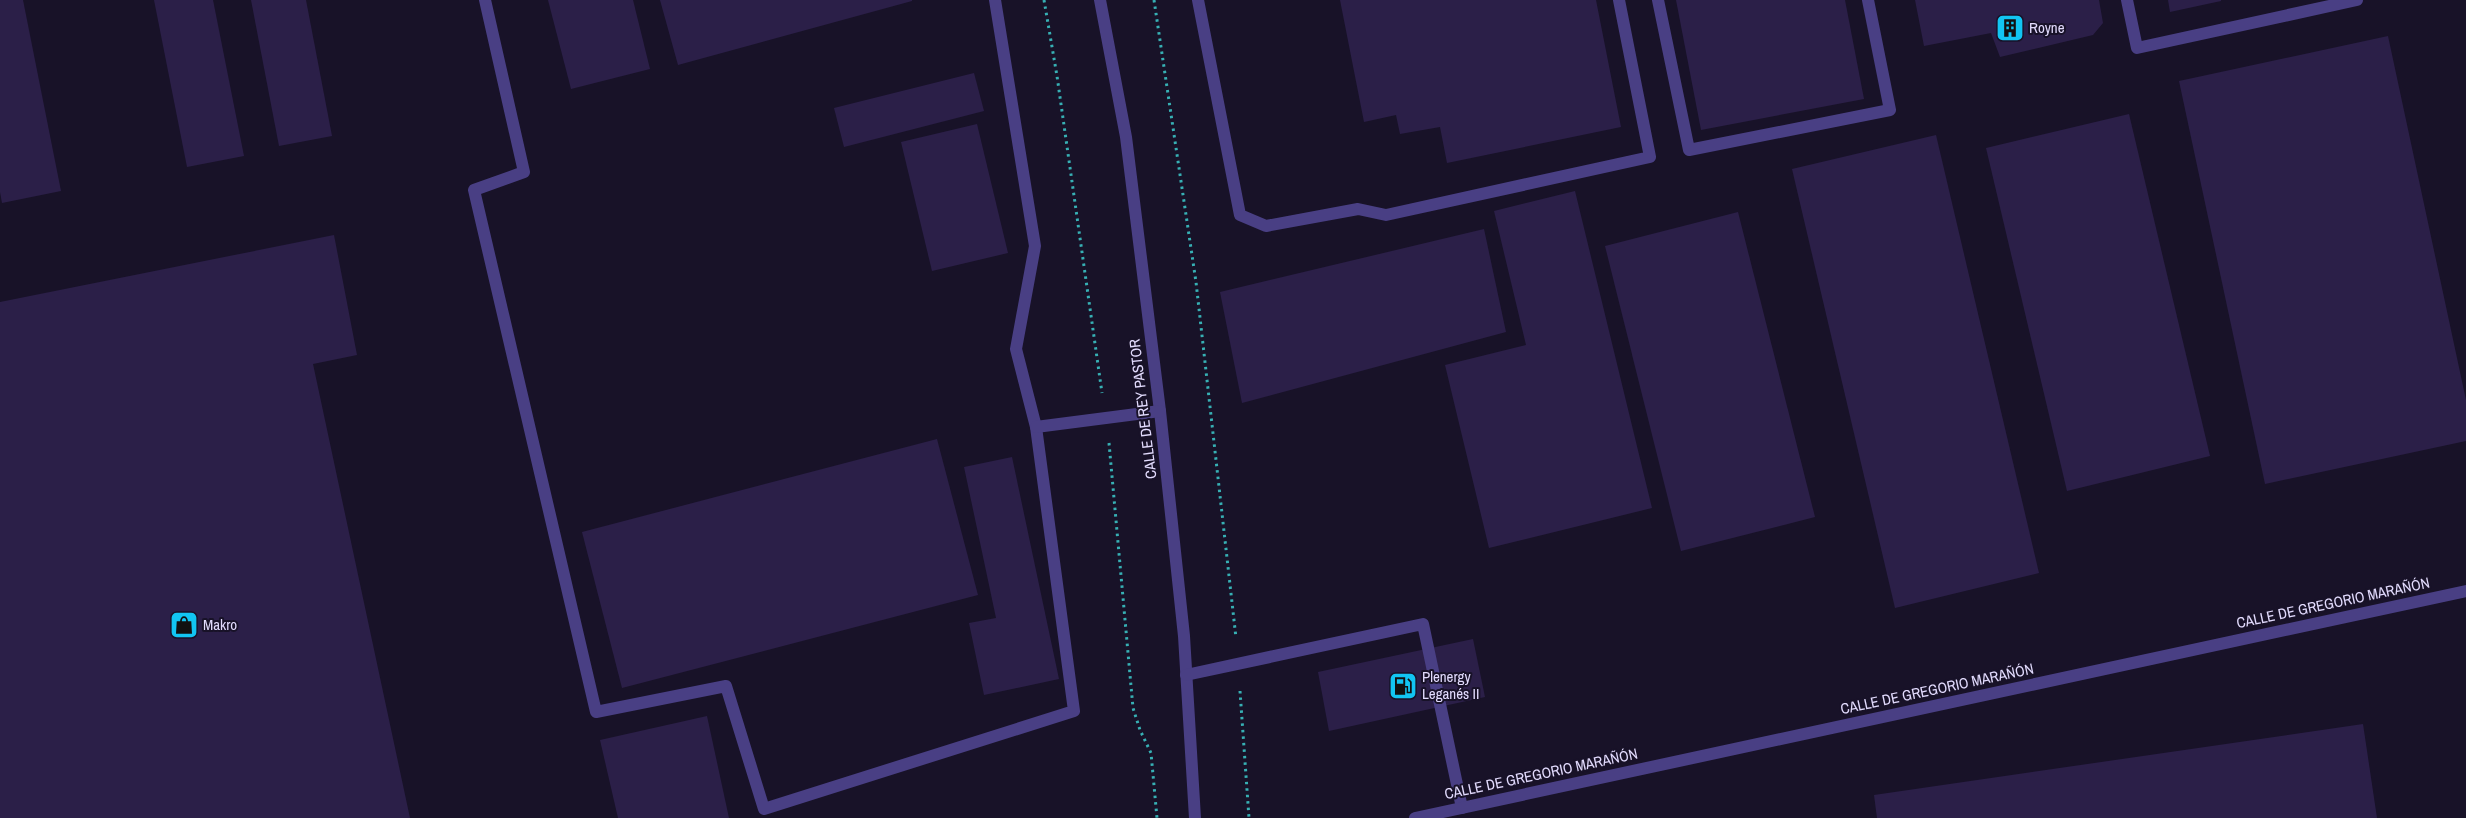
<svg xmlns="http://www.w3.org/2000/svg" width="2466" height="818" font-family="'Archivo Narrow',sans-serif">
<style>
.building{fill:#2b1f48}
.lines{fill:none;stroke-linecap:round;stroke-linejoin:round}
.path{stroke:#37b0b4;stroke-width:3;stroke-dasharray:2.5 4;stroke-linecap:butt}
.minor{stroke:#493f84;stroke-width:12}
.labels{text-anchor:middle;stroke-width:4;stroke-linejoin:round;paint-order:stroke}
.poi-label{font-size:15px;fill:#e2dbfd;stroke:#181228;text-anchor:start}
.street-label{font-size:15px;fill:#e2dbfd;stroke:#181228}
</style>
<rect width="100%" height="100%" fill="#181228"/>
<g class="building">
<path d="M 0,0 L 23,0 L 61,191 L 2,203 L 0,192 Z"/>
<path d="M 154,0 L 213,0 L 244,156 L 187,167 Z"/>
<path d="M 251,0 L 306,0 L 332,136 L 279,146 Z"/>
<path d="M 548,0 L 633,0 L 650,69 L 571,89 Z"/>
<path d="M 660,0 L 912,0 L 912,1 L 678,65 Z"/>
<path d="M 1340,0 L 1596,0 L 1621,127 L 1447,163 L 1440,127 L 1400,134 L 1396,115 L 1364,122 Z"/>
<path d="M 1676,0 L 1845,0 L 1864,99 L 1701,130 Z"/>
<path d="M 1915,0 L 2099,0 L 2103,23 L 2093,35 L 2000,57 L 1991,33 L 1924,46 Z"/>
<path d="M 2168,0 L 2221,0 L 2221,1 L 2170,12 Z"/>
<path d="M 2388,36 L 2466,400 L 2466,441 L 2265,484 L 2179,81 Z"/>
<path d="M 974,73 L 984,111 L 844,147 L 834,108 Z"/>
<path d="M 2129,114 L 2210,456 L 2067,491 L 1986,148 Z"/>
<path d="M 977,124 L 1008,253 L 932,271 L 901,142 Z"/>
<path d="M 1936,135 L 2039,573 L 1895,608 L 1792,169 Z"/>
<path d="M 1575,191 L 1652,508 L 1489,548 L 1445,365 L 1526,345 L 1494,211 Z"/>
<path d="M 1738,212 L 1815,517 L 1681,551 L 1605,246 Z"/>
<path d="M 1484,229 L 1506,332 L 1242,403 L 1220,292 Z"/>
<path d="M 334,235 L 357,355 L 313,364 L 410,818 L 0,818 L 0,302 Z"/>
<path d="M 937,439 L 978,595 L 622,688 L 582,532 Z"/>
<path d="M 1012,457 L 1059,679 L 984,695 L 969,623 L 996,618 L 964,467 Z"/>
<path d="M 1473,639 L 1485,697 L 1329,731 L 1318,672 Z"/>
<path d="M 707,716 L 729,818 L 618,818 L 600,740 Z"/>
<path d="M 2363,724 L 2377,818 L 1877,818 L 1874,795 Z"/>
</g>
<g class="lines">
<g class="path">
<path d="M 1044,0 L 1057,76 L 1102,393"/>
<path d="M 1154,0 L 1196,282 L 1236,638"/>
<path d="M 1109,443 L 1133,708 L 1140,730 L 1151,753 L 1157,818"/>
<path d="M 1240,691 L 1249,818"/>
</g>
<g class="minor">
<path d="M 485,0 L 524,172 L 474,190 L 596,712 L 726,686 L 764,809 L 1074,711 L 1036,427 L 1016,349 L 1035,246 L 995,0"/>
<path d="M 1100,0 L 1126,137 L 1160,411 L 1184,636 L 1195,818"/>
<path d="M 1198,0 L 1240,215 L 1266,226 L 1358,209 L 1386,215 L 1650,157 L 1619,0"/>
<path d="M 1658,0 L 1689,150 L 1890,110 L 1868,0"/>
<path d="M 2127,0 L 2137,48 L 2357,0"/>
<path d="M 1036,427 L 1160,411"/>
<path d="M 1186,675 L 1423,624 L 1462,808"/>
<path d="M 1415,818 L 2466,591"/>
</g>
</g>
<defs>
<symbol id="building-square" viewBox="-11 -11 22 22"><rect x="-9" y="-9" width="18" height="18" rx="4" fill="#12c5f2" stroke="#181228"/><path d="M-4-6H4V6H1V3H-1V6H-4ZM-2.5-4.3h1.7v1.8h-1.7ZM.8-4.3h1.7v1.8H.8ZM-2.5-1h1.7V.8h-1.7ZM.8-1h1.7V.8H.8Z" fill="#111"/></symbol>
<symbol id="shop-square" viewBox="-11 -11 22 22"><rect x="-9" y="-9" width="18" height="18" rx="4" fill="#12c5f2" stroke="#181228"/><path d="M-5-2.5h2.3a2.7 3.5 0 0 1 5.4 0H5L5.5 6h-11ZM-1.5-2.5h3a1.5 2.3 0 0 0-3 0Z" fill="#111"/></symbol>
<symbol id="fuel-square" viewBox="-11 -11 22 22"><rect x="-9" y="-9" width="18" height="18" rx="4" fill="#12c5f2" stroke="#181228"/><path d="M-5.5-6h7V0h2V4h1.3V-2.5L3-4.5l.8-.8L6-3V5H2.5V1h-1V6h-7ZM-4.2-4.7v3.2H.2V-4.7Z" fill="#111"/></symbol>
</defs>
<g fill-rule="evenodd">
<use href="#building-square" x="1994" y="12" width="32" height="32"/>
<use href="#shop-square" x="168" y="609" width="32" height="32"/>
<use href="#fuel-square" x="1387" y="670" width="32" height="32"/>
</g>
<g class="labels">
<g class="poi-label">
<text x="2029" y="33">Royne</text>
<text x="203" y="630">Makro</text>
<text x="1422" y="682">Plenergy<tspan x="1422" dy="17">Leganés II</tspan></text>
</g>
<g class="street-label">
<text transform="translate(1143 409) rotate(-97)" y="5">CALLE DE REY PASTOR</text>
<text transform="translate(2333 603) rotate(-12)" y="5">CALLE DE GREGORIO MARAÑÓN</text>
<text transform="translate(1937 689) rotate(-12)" y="5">CALLE DE GREGORIO MARAÑÓN</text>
<text transform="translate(1541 774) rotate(-12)" y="5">CALLE DE GREGORIO MARAÑÓN</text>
</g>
</g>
</svg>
